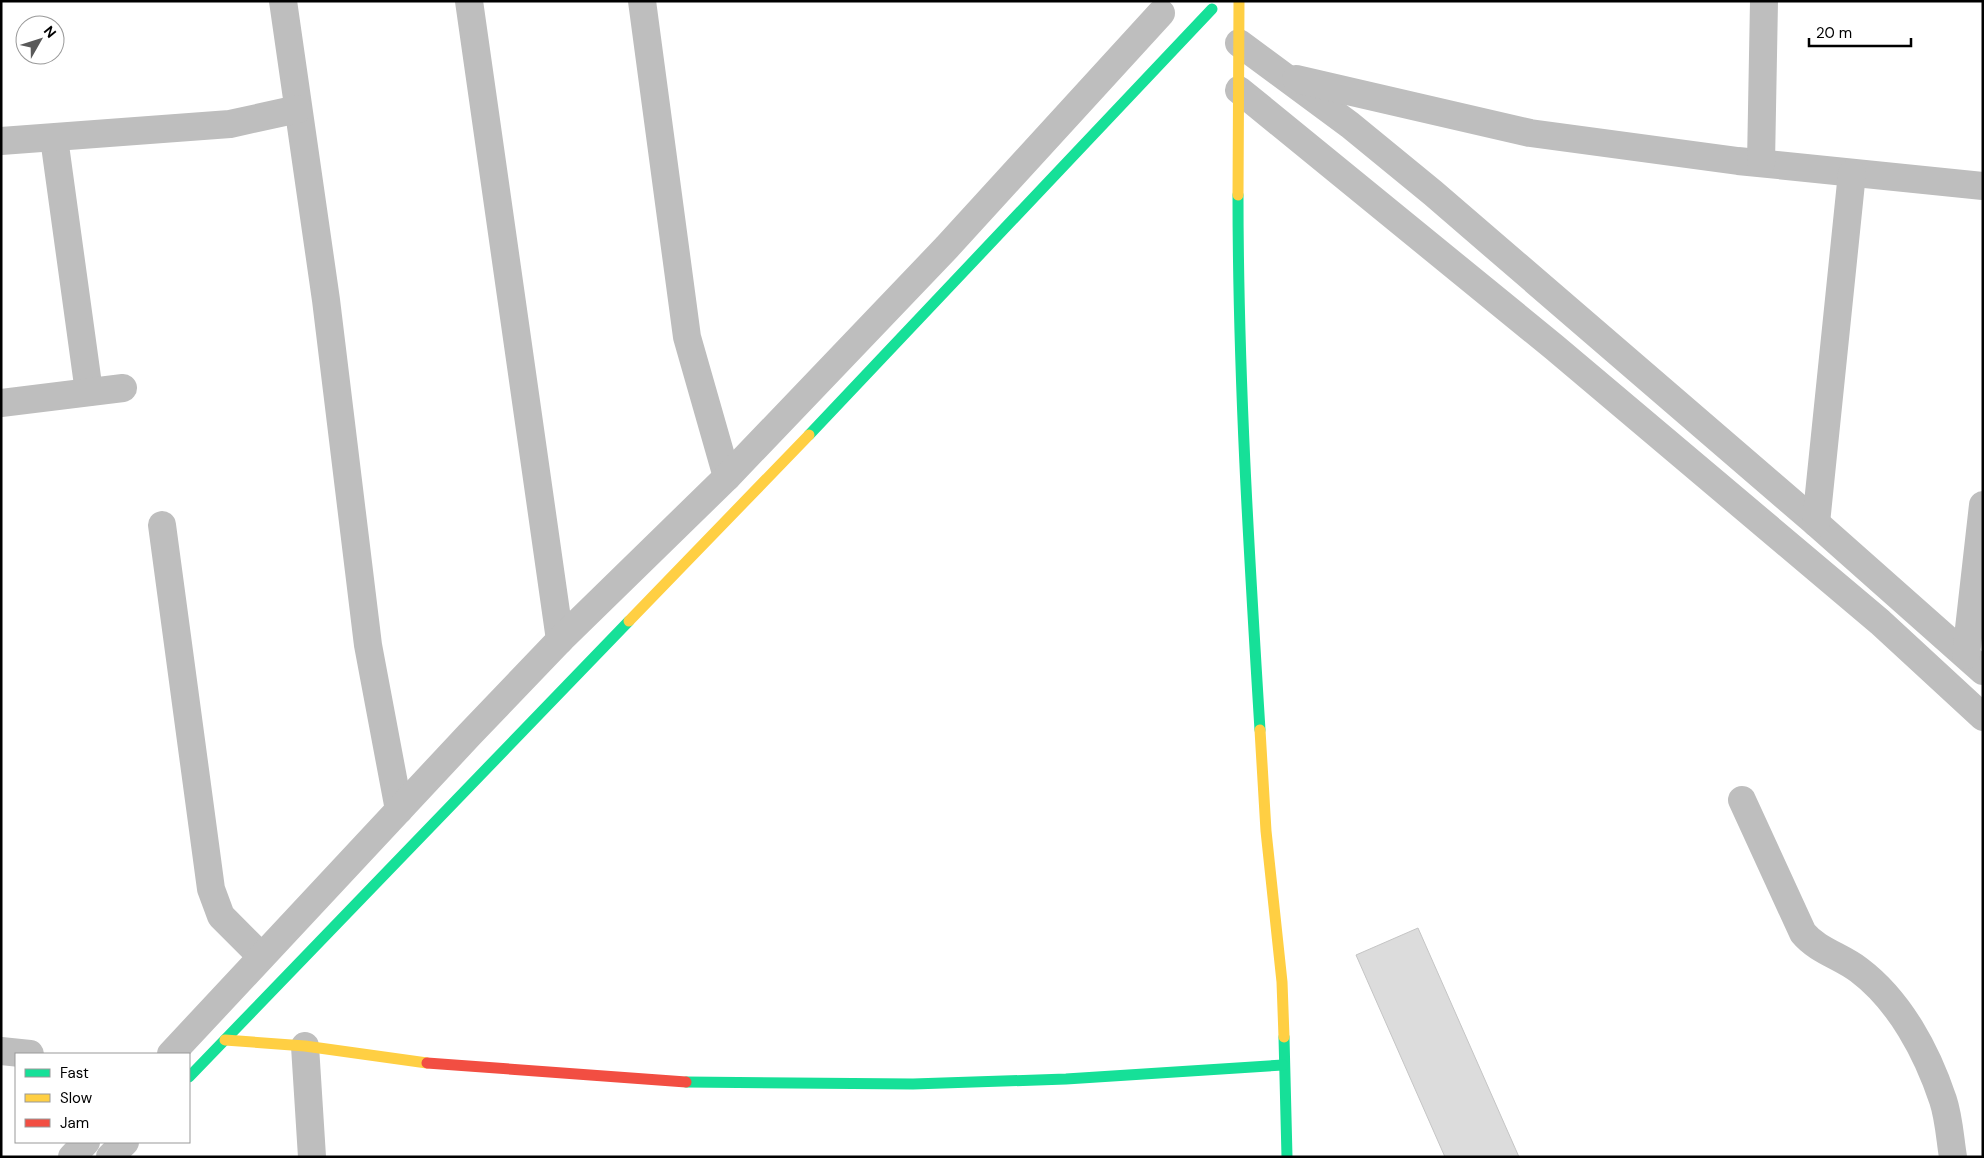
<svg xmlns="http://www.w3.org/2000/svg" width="1984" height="1158" font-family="'DM Sans',sans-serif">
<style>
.building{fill:#dcdcdc;stroke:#c5c5c5}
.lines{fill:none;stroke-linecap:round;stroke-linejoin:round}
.street{stroke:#bebebe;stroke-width:28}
.fast{stroke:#16e098;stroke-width:11}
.slow{stroke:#ffcf43;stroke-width:11}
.jam{stroke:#f24e42;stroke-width:11}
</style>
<rect width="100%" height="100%" fill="#fff"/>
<path class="building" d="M 1418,928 L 1519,1157 L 1445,1157 L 1356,955 Z"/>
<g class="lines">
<g class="street">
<path d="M 283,1 L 326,300 L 368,645 L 399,810"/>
<path d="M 469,1 L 560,640"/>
<path d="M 642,1 L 687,337 L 727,477"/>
<path d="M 1239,43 L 1350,125 L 1433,193 L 1816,523 L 1983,671"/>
<path d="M 1296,79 L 1530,133 L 1738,161 L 1983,186"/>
<path d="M 1239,90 L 1554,347 L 1880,622 L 1983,717"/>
<path d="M 54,138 L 89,392"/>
<path d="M 1,141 L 230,124 L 298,109"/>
<path d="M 1761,163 L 1764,1"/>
<path d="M 1,403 L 123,388"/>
<path d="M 1816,523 L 1852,173"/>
<path d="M 162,525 L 211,889 L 221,916 L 261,956"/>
<path d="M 1966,655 L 1983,505"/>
<path d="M 1742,800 L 1803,933 C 1818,951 1841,956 1859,970 C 1900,1001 1927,1052 1943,1100 C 1949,1118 1950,1139 1953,1157"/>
<path d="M 305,1046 L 312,1157"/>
<path d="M 1,1051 L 30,1054"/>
<path d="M 171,1054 L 469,735 L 560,640 L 727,477 L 947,247 L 1161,13"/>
<path d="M 72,1157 L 86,1142"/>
<path d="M 110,1157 L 125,1142"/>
</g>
<g class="fast">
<path d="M 1238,195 C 1238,374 1249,552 1260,730"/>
<path d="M 809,435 L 1212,9"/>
<path d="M 1284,1037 L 1287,1157"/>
<path d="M 189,1077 L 629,621"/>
<path d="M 686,1082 L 913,1084 L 1066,1079 L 1283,1065"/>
</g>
<g class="slow">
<path d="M 1238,195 L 1239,1"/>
<path d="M 629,621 L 809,435"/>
<path d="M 1260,730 L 1266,831 L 1282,982 L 1284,1037"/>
<path d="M 225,1040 L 305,1046 L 427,1063"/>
</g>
<path class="jam" d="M 427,1063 L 686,1082"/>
</g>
<rect width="1984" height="1158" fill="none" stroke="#000000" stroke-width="5"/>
<rect x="15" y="1053" width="175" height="90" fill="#ffffff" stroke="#999999"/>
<rect x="25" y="1069" width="25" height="8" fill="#16e098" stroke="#999999"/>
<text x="60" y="1078" font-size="15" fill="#000000">Fast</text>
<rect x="25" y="1094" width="25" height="8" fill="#ffcf43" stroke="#999999"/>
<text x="60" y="1103" font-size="15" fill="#000000">Slow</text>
<rect x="25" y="1119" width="25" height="8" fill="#f24e42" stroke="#999999"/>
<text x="60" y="1128" font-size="15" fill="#000000">Jam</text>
<g transform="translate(40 40) rotate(51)"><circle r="24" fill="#ffffff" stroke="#999999"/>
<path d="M0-4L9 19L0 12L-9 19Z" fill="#595959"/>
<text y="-8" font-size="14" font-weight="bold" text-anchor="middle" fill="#000000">N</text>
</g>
<path d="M1809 38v8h102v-8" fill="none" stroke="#000000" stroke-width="2.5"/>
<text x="1816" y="38" font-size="15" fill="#000000" stroke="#ffffff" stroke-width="4" paint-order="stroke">20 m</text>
</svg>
